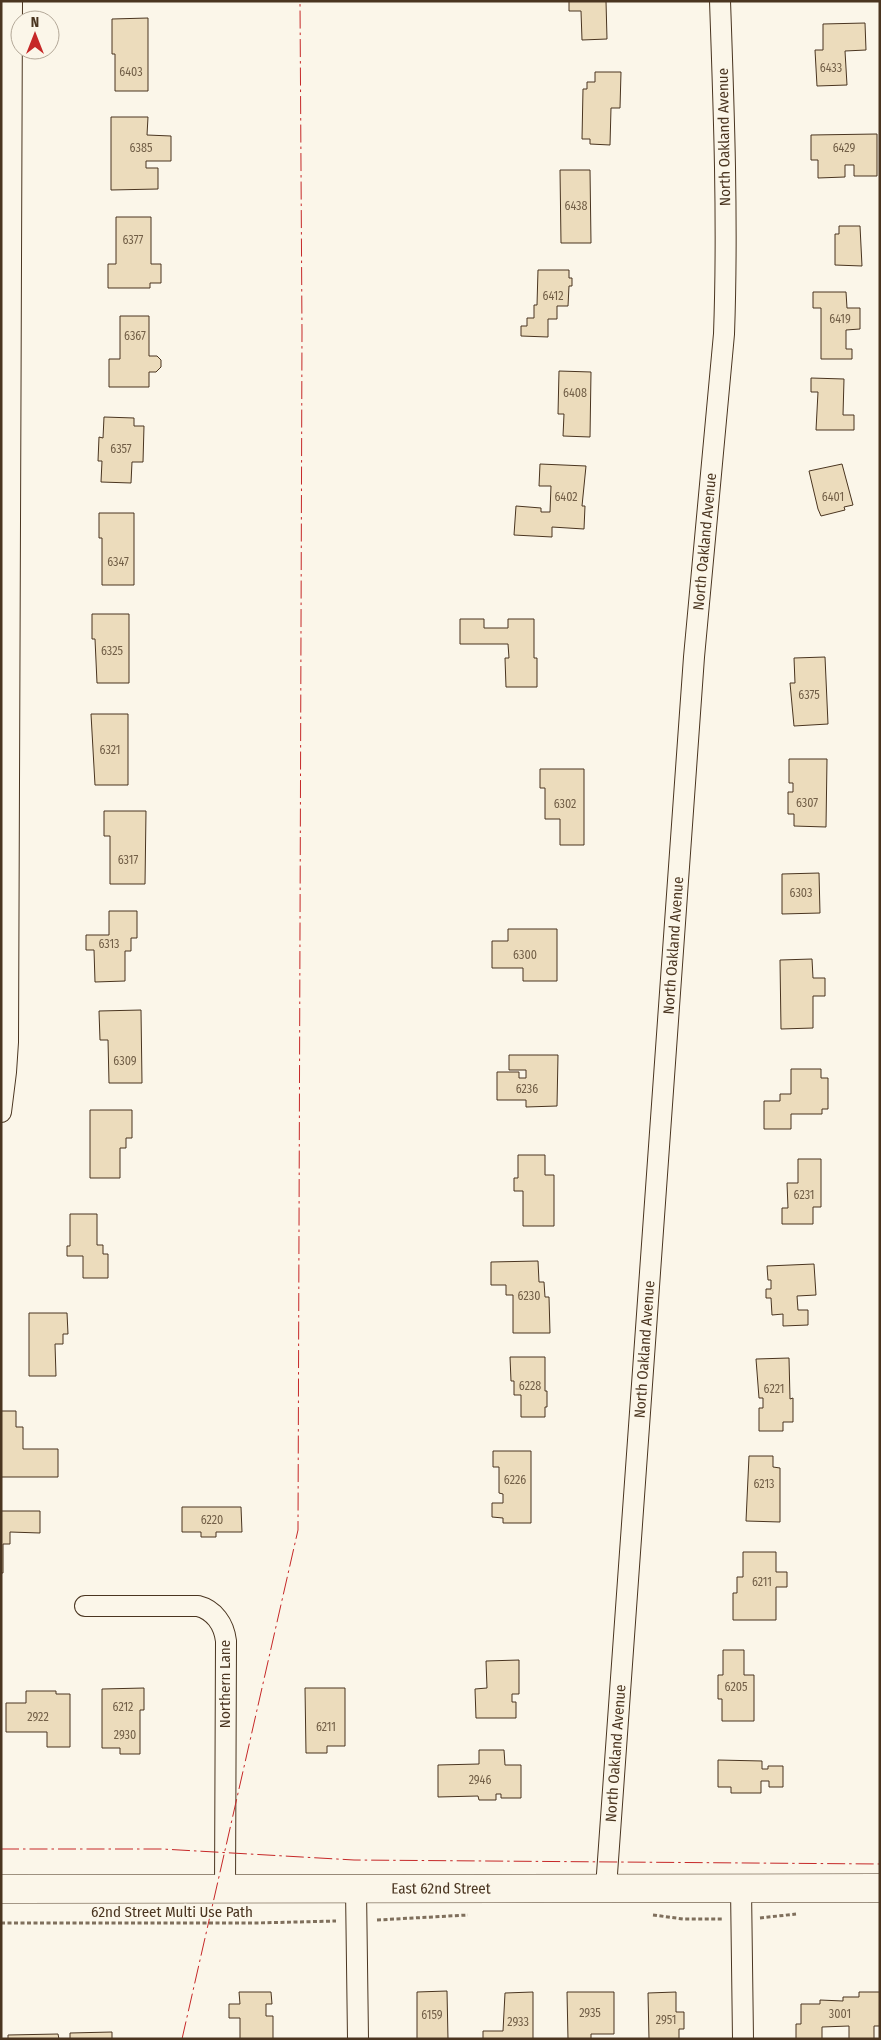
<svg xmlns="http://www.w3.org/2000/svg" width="881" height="2040" font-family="'Fira Sans Condensed',sans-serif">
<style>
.building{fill:#ecdcbc;stroke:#4a3520}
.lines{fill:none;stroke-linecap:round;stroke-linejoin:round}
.street-casing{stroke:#4a3520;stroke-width:22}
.secondary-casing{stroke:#4a3520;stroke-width:29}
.path{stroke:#7f6f5c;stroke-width:3;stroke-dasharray:4 2.5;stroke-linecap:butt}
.street{stroke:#fbf6e9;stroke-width:20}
.secondary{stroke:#fbf6e9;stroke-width:28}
.power{stroke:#c62828;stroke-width:1;stroke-dasharray:18 4 2.5 4;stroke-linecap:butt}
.labels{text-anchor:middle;stroke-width:4;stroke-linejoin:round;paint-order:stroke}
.number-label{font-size:12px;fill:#725f47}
.street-label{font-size:15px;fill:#4a3520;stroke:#fbf6e9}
</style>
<rect width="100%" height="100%" fill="#fbf6e9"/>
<g class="building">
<path d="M 569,1 L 606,1 L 607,39 L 582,40 L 581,11 L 569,11 Z"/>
<path d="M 148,18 L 148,91 L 115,91 L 115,54 L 112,54 L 112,19 Z"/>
<path d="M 865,23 L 866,50 L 845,51 L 847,85 L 817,86 L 815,50 L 823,50 L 823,24 Z"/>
<path d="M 595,72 L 621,72 L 620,108 L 611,108 L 610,145 L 590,144 L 590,139 L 582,139 L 583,89 L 587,89 L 587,82 L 595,82 Z"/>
<path d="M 111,117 L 148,117 L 147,135 L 171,136 L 171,161 L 146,161 L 146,168 L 158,168 L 158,189 L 111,190 Z"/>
<path d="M 877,134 L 877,176 L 854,176 L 854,165 L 845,165 L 845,177 L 818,178 L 818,160 L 811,160 L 811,135 Z"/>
<path d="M 560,170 L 590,170 L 591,243 L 561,243 Z"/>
<path d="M 116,217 L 151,217 L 151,264 L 161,264 L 161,283 L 150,283 L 150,288 L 108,288 L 108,264 L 116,264 Z"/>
<path d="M 839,226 L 860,226 L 862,266 L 835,265 L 835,234 L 839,234 Z"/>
<path d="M 538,270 L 569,270 L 569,278 L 572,278 L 572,286 L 569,286 L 568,306 L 557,306 L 557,319 L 548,319 L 548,337 L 521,336 L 521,326 L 527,326 L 527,318 L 534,318 L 534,305 L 537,305 Z"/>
<path d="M 813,292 L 846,292 L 847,308 L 860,308 L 860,329 L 846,330 L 846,349 L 852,349 L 852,359 L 821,359 L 821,308 L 813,308 Z"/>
<path d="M 120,316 L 149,316 L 149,356 L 157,356 L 161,360 L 161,367 L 156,372 L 149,372 L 149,387 L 109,387 L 109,359 L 120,359 Z"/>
<path d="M 559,371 L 591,372 L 590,437 L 563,436 L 564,414 L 558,414 Z"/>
<path d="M 811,378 L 844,379 L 843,415 L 854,415 L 854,430 L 816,430 L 818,392 L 811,392 Z"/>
<path d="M 104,417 L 134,418 L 134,426 L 144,426 L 143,462 L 132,462 L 131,483 L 101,482 L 102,461 L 98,461 L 99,437 L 103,438 Z"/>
<path d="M 540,464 L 586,466 L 582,506 L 585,506 L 584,529 L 552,527 L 552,537 L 514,535 L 516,506 L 541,508 L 541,512 L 550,512 L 551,486 L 539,486 Z"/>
<path d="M 842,464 L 853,505 L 844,507 L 845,510 L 821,516 L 818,509 L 809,471 Z"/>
<path d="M 99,513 L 134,513 L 134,585 L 102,585 L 102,538 L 99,538 Z"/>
<path d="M 92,614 L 129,614 L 129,683 L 97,683 L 95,639 L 92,639 Z"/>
<path d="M 460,619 L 484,619 L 484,628 L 508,628 L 508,619 L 534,619 L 534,658 L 537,658 L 537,687 L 506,687 L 505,658 L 509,658 L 508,644 L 460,644 Z"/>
<path d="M 825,657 L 828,724 L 794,726 L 790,683 L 795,683 L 794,658 Z"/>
<path d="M 91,714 L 128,714 L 128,785 L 95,785 Z"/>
<path d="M 789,759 L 827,759 L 826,827 L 794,826 L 794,814 L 788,814 L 788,792 L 793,792 L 793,783 L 789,783 Z"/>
<path d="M 540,769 L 584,769 L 584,845 L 560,845 L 560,819 L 545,819 L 545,788 L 540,788 Z"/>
<path d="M 104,811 L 146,811 L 145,884 L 110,884 L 110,836 L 104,836 Z"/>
<path d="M 819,873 L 820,913 L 782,914 L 782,874 Z"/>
<path d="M 109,911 L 137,911 L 137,938 L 131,938 L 131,951 L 125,951 L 125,981 L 95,982 L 94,950 L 86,950 L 86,935 L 109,935 Z"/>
<path d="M 508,929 L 557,929 L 557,981 L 523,981 L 523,968 L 492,968 L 492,941 L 508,941 Z"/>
<path d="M 812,959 L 813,978 L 825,978 L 825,996 L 813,996 L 813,1028 L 781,1029 L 780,960 Z"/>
<path d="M 141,1010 L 142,1083 L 109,1083 L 108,1040 L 100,1040 L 99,1011 Z"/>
<path d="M 509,1055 L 558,1055 L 557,1106 L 526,1107 L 526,1100 L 497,1100 L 497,1072 L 519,1072 L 519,1078 L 526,1078 L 526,1070 L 509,1070 Z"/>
<path d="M 791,1069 L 821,1069 L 821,1078 L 828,1078 L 828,1109 L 822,1109 L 822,1114 L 791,1114 L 791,1129 L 764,1129 L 764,1101 L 780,1101 L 780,1094 L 791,1094 Z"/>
<path d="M 90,1110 L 132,1110 L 132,1138 L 126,1138 L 126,1148 L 120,1148 L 120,1178 L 90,1178 Z"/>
<path d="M 518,1155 L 545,1155 L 545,1175 L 554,1175 L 554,1226 L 523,1226 L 523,1191 L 514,1191 L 514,1178 L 518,1178 Z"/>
<path d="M 798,1159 L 821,1159 L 821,1207 L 813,1207 L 813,1224 L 782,1224 L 782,1208 L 788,1208 L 787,1183 L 798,1183 Z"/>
<path d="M 70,1214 L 97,1214 L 97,1245 L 103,1245 L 103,1254 L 108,1254 L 108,1278 L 83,1278 L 83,1256 L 67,1256 L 67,1246 L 70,1246 Z"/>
<path d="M 538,1261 L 539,1282 L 544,1282 L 545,1297 L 549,1297 L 550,1333 L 513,1333 L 513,1295 L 506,1295 L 506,1285 L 491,1285 L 491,1262 Z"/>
<path d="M 814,1264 L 816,1295 L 797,1296 L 798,1310 L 808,1310 L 808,1325 L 783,1326 L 783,1314 L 772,1315 L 771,1298 L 766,1298 L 766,1289 L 771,1289 L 771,1280 L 768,1280 L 767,1266 Z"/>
<path d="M 29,1313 L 67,1313 L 68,1334 L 63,1334 L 63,1344 L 55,1344 L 56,1376 L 29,1376 Z"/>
<path d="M 510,1357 L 545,1357 L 545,1391 L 547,1391 L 547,1407 L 545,1407 L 545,1417 L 521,1417 L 521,1395 L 514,1395 L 514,1381 L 511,1381 Z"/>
<path d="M 789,1358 L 790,1399 L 793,1398 L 793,1422 L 783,1422 L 783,1431 L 759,1431 L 759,1408 L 763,1408 L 763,1398 L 759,1398 L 756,1359 Z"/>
<path d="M 1,1411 L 16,1411 L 16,1427 L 23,1427 L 23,1449 L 58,1449 L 58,1477 L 1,1477 Z"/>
<path d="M 493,1451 L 531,1451 L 531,1523 L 503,1523 L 503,1518 L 492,1517 L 492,1503 L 503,1503 L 503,1494 L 499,1493 L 499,1467 L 493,1467 Z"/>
<path d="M 749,1456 L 773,1456 L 773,1467 L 780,1468 L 780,1522 L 746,1521 Z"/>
<path d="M 182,1507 L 241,1507 L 242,1532 L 216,1532 L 216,1537 L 201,1537 L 201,1532 L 182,1532 Z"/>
<path d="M 1,1511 L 40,1511 L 40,1533 L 10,1532 L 10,1544 L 3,1544 L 3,1573 L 1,1573 Z"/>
<path d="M 743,1552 L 776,1552 L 776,1572 L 787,1572 L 787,1587 L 776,1587 L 776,1620 L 733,1620 L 733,1593 L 737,1593 L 737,1577 L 743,1577 Z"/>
<path d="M 723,1650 L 744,1650 L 744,1675 L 754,1675 L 754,1721 L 722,1721 L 722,1699 L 718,1699 L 718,1675 L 723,1675 Z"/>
<path d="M 519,1660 L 519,1694 L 512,1694 L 512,1702 L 516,1702 L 516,1718 L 476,1718 L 475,1689 L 487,1688 L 486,1661 Z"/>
<path d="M 144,1688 L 144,1710 L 140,1710 L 140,1754 L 120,1754 L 120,1748 L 102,1748 L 102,1689 Z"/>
<path d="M 305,1688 L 345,1688 L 345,1746 L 327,1746 L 327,1753 L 306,1753 Z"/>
<path d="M 26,1691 L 56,1691 L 56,1694 L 70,1694 L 70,1747 L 47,1747 L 47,1732 L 6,1732 L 6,1703 L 26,1703 Z"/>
<path d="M 479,1750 L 504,1750 L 505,1765 L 521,1765 L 521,1798 L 501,1798 L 501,1794 L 496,1794 L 496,1800 L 479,1800 L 478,1796 L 438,1797 L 438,1765 L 479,1764 Z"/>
<path d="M 718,1760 L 762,1761 L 762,1769 L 768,1769 L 768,1766 L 783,1766 L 783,1787 L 769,1787 L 769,1781 L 761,1781 L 761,1793 L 731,1793 L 731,1787 L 718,1787 Z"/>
<path d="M 447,1991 L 448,2039 L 417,2039 L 417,1992 Z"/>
<path d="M 239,1992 L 271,1992 L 272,2004 L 266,2004 L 266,2016 L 273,2016 L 273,2039 L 240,2039 L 240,2018 L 229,2018 L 229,2004 L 240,2004 Z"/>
<path d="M 533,1992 L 533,2039 L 483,2039 L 483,2031 L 503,2031 L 505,1993 Z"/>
<path d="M 567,1992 L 614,1992 L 614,2034 L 591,2034 L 591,2039 L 568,2039 Z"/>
<path d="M 676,1992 L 676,2012 L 684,2012 L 684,2029 L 679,2029 L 679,2039 L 649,2039 L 648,1993 Z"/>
<path d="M 859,1992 L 880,1992 L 880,2026 L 874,2026 L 874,2039 L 849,2039 L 849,2026 L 822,2027 L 822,2039 L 796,2039 L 796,2024 L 801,2024 L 801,2004 L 820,2004 L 820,2000 L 843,2001 L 843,1997 L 859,1997 Z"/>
<path d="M 112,2032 L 112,2039 L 70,2039 L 70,2033 Z"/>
<path d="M 58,2034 L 59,2039 L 8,2039 L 8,2035 Z"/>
</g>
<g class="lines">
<defs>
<g id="street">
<path d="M 1,1112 L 6,1072 L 8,1042 L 12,1"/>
<path d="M 85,1606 L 198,1606 C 214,1610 224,1624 226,1641 L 225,1890"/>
<path id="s1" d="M 606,1888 L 694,657 L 724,334 C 728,223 724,112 720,1"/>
<path d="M 741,1888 L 743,2039"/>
<path d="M 356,1889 L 358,2039"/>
</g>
<g id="secondary">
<path id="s2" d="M 1,1889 L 880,1888"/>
</g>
</defs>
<use href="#street" class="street-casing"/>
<use href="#secondary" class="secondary-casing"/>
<g class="path">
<path d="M 653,1915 L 683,1919 L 722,1919"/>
<path d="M 760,1918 L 796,1914"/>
<path d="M 377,1920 L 468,1915"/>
<path d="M 1,1923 L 256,1923 L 336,1921"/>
</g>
<use href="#street" class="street"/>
<use href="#secondary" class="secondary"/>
<g class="power">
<path d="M 1,1849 L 162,1849 L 354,1860 L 880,1864"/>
<path d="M 182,2039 L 298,1530 L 302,332 L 300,1"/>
</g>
</g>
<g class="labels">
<g class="number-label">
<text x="831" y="72">6433</text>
<text x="131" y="76">6403</text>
<text x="141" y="152">6385</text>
<text x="844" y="152">6429</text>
<text x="576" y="210">6438</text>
<text x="133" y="244">6377</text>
<text x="553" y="300">6412</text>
<text x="840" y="323">6419</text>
<text x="135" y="340">6367</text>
<text x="575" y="397">6408</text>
<text x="121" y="453">6357</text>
<text x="566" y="501">6402</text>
<text x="833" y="501">6401</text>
<text x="118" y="566">6347</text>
<text x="112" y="655">6325</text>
<text x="809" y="699">6375</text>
<text x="110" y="754">6321</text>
<text x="807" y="807">6307</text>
<text x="565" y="808">6302</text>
<text x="128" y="864">6317</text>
<text x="801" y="897">6303</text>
<text x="109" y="948">6313</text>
<text x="525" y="959">6300</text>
<text x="125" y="1065">6309</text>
<text x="527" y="1093">6236</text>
<text x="804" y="1199">6231</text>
<text x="529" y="1300">6230</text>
<text x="530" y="1390">6228</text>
<text x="774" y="1393">6221</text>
<text x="515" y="1484">6226</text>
<text x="764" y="1488">6213</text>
<text x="212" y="1524">6220</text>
<text x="762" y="1586">6211</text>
<text x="736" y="1691">6205</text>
<text x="123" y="1711">6212</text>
<text x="38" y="1721">2922</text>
<text x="326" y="1731">6211</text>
<text x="125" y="1739">2930</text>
<text x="480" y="1784">2946</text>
<text x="590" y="2017">2935</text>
<text x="840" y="2018">3001</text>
<text x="432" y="2019">6159</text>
<text x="666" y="2024">2951</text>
<text x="518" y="2026">2933</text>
</g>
<g class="street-label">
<text transform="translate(724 137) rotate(-91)" y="5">North Oakland Avenue</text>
<text dy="5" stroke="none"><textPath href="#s1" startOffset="1350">North Oakland Avenue</textPath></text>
<text dy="5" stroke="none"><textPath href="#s1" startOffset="945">North Oakland Avenue</textPath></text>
<text dy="5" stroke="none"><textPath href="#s1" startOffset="540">North Oakland Avenue</textPath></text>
<text transform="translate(225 1684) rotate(-90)" y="5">Northern Lane</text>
<text dy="5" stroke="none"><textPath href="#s1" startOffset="135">North Oakland Avenue</textPath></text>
<text dy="5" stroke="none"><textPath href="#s2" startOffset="440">East 62nd Street</textPath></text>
<text x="172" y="1917">62nd Street Multi Use Path</text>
</g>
</g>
<rect width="881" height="2040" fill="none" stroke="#4a3520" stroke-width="5"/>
<g transform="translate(35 35)"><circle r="24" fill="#fbf6e9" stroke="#b4a999"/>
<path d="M0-4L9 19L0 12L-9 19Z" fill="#c62828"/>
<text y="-8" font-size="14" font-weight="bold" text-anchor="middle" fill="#4a3520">N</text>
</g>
</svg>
